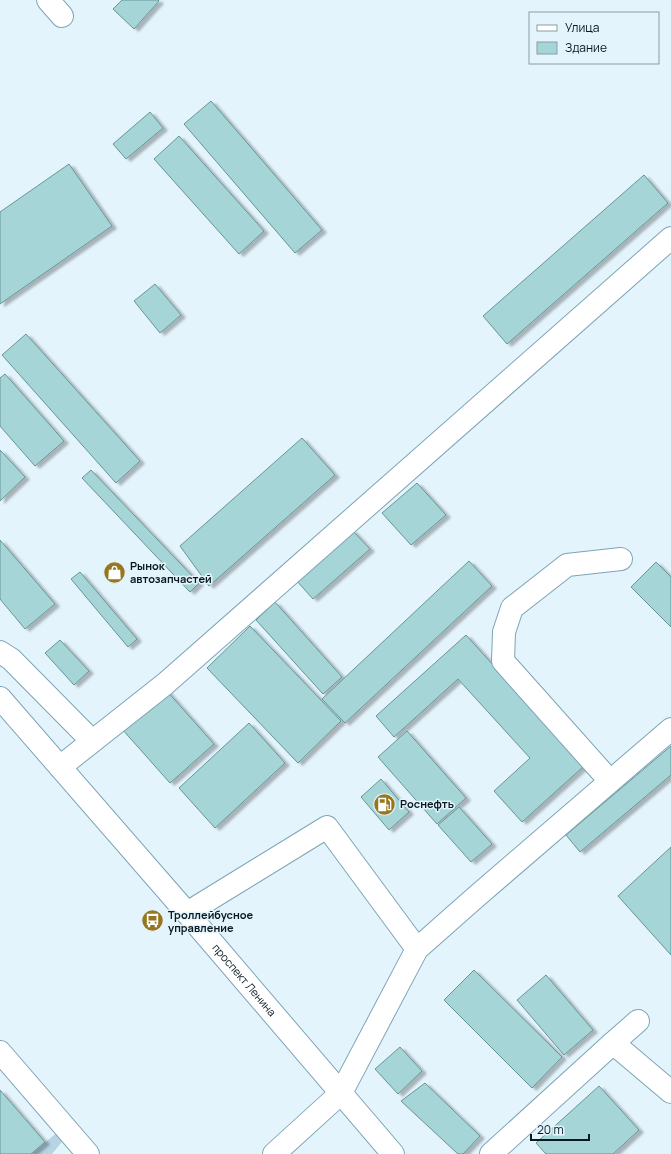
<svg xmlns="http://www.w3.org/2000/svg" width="671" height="1154" font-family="Manrope,sans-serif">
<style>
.green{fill:#b5d4e4}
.building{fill:#a6d5d8;stroke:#679598;filter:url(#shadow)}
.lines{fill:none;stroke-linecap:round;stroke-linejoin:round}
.minor-casing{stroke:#7da4b6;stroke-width:24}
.major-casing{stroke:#7da4b6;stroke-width:24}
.minor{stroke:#fff;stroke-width:22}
.major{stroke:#fff;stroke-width:22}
.labels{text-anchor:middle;stroke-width:3;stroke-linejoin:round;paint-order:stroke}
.poi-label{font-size:11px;font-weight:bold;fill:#09191f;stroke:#e4f4fc;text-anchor:start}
.street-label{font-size:11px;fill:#09191f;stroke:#e4f4fc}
</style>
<defs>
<filter id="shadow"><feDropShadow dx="4.5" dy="2.5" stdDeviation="1" flood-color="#0004"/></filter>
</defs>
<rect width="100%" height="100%" fill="#e4f4fc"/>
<path class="green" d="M 64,1127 L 69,1133 L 52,1154 L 31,1154 Z"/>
<g class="building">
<path d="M 122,0 L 158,0 L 159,1 L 134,29 L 113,9 Z"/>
<path d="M 211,101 L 322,230 L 295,253 L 184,124 Z"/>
<path d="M 150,112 L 163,128 L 126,159 L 113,144 Z"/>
<path d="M 179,136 L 264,231 L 239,254 L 154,159 Z"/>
<path d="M 69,164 L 112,226 L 0,304 L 0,212 Z"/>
<path d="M 644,175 L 668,203 L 507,344 L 483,316 Z"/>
<path d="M 155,284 L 181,315 L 160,333 L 134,301 Z"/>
<path d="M 26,334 L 140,461 L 116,483 L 2,355 Z"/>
<path d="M 5,374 L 64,441 L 35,466 L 0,426 L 0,378 Z"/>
<path d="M 302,438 L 335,475 L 209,586 L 180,546 Z"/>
<path d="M 0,450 L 25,477 L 0,501 Z"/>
<path d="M 91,470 L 199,583 L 190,592 L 82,478 Z"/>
<path d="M 417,483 L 446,515 L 411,545 L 382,513 Z"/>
<path d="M 352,530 L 370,549 L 313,599 L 296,580 Z"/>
<path d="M 0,540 L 55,604 L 25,629 L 0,599 Z"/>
<path d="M 469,561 L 492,586 L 345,723 L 322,699 Z"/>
<path d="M 656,562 L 671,577 L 671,627 L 631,587 Z"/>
<path d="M 80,572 L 137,639 L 128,647 L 71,579 Z"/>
<path d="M 275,602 L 342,677 L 323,694 L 256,620 Z"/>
<path d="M 250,626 L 341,721 L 298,763 L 207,668 Z"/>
<path d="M 466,635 L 584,766 L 522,822 L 494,791 L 530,758 L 458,679 L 394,737 L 376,716 Z"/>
<path d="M 60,640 L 89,671 L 74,685 L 45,653 Z"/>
<path d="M 166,690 L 214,744 L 170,783 L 122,729 Z"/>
<path d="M 249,723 L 285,763 L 215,828 L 179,788 Z"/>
<path d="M 407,731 L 466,798 L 437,824 L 378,757 Z"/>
<path d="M 671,746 L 671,775 L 580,852 L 566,835 Z"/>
<path d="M 381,779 L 409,812 L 389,830 L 361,797 Z"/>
<path d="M 459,807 L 492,844 L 471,862 L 438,825 Z"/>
<path d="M 671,847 L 671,955 L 618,896 Z"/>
<path d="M 474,970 L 562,1057 L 532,1088 L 444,1000 Z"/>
<path d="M 546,975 L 593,1030 L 564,1055 L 517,1000 Z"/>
<path d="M 400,1047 L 422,1071 L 398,1094 L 375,1069 Z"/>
<path d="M 425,1083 L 480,1136 L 463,1154 L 458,1154 L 401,1101 Z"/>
<path d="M 599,1086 L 639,1130 L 613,1154 L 546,1154 L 536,1143 Z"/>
<path d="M 0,1090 L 45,1142 L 31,1154 L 0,1154 Z"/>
</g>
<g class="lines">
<defs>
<g id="minor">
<path d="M 48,0 L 62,16"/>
<path d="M 0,652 L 11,659 L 92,741"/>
<path d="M 60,767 L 165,684 L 671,238"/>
<path d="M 610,781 L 503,661 L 504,632 L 512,608 L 567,565 L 621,559"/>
<path d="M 187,913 L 327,827 L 417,949"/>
<path d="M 613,1043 L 638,1021"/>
<path d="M 0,1052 L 88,1154"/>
<path d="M 274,1154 L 341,1093 L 417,949 L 477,896 L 671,729"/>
<path d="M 491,1154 L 613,1043 L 671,1092"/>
</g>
<g id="major">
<path id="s1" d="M 0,698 L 187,913 L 393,1154"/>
</g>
</defs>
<use href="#minor" class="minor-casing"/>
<use href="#major" class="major-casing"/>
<use href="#minor" class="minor"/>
<use href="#major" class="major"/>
</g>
<defs>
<symbol id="shop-disc" viewBox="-11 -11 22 22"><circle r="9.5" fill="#967720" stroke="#e4f4fc"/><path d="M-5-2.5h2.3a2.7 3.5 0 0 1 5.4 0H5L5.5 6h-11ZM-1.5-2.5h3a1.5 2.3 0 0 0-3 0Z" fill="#fff"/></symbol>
<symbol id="fuel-disc" viewBox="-11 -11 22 22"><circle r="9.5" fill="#967720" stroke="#e4f4fc"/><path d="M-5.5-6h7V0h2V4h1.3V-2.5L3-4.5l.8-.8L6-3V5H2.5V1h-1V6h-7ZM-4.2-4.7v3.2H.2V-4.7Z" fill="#fff"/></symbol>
<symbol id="bus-disc" viewBox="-11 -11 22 22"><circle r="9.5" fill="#967720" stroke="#e4f4fc"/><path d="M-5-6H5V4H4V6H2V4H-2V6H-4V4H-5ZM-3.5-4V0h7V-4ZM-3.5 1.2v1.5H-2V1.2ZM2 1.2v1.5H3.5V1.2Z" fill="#fff"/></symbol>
</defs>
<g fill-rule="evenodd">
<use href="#shop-disc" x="102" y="560" width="25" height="25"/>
<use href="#fuel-disc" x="372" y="792" width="25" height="25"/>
<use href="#bus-disc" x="140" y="908" width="25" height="25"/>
</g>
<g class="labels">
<g class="poi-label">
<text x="130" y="570">Рынок<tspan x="130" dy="13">автозапчастей</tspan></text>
<text x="400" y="808">Роснефть</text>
<text x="168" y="919">Троллейбусное<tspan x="168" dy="13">управление</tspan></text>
</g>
<g class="street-label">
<text dy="4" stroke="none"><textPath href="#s1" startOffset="373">проспект Ленина</textPath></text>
</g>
</g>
<rect x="529" y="12" width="130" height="52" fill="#e4f4fc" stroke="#8c9ca4"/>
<rect x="537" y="25" width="20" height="6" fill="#ffffff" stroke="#8c9ca4"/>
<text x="565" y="32" font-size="12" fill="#09191f">Улица</text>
<rect x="537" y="42" width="20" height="12" fill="#a6d5d8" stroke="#8c9ca4"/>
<text x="565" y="52" font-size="12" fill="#09191f">Здание</text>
<path d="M531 1134v6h58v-6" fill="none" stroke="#09191f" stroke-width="2"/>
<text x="537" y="1134" font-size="12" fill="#09191f" stroke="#e4f4fc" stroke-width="3" paint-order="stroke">20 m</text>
</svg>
